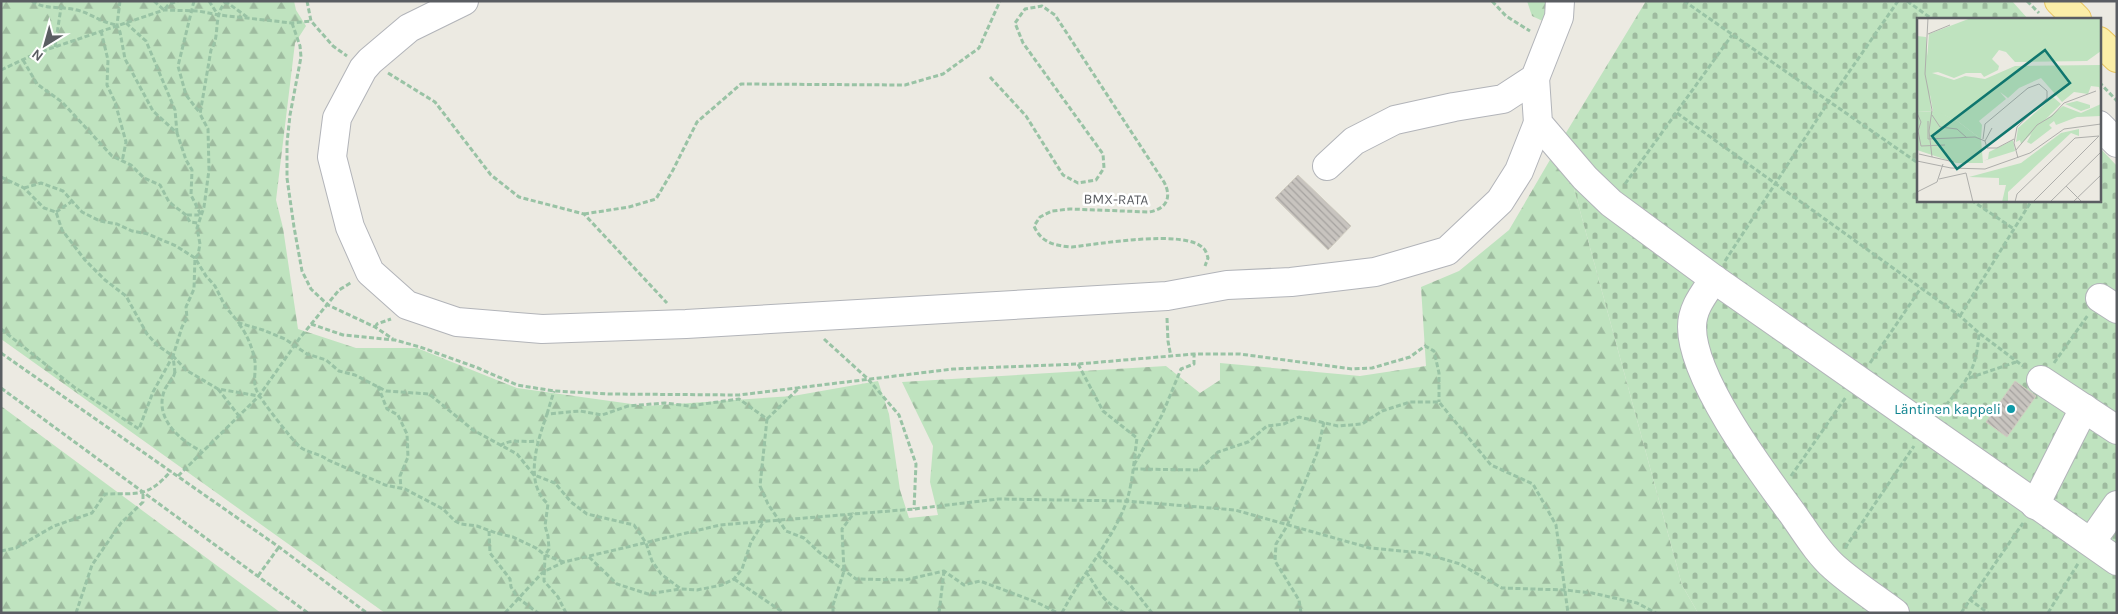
<svg xmlns="http://www.w3.org/2000/svg" width="2118" height="614" font-family="Karla,sans-serif">
<style>
.forest{fill:url(#forest-firs)}
.cemetery{fill:url(#cemetery-stones)}
.building{fill:url(#building-back-hatch);stroke:#d0ccc0}
.lines{fill:none;stroke-linecap:round;stroke-linejoin:round}
.minor-casing{stroke:#b2b4b9;stroke-width:30}
.major-casing{stroke:#eac45d;stroke-width:30}
.path{stroke:#99c3a5;stroke-width:3;stroke-dasharray:5 2.5;stroke-linecap:butt}
.minor{stroke:#fff;stroke-width:28}
.major{stroke:#fbeea8;stroke-width:28}
.culture-dot{fill:#0f9aa8;stroke:#fff;stroke-width:2}
.labels{text-anchor:middle;stroke-width:5;stroke-linejoin:round;paint-order:stroke}
.street-label{font-size:14px;fill:#5a5d62;stroke:#fff}
.culture-label{font-size:14px;fill:#0d838f;stroke:#fff;text-anchor:end}
.inset-road{fill:none;stroke:#aeaeab;stroke-width:1}
.view{fill:#0f766e;fill-opacity:0.15;stroke:#0f766e;stroke-width:2.5}
.inset-edge{fill:none;stroke:#5a5d62;stroke-width:2.5}
</style>
<defs>
<pattern id="forest-firs" width="22" height="20" patternUnits="userSpaceOnUse" patternTransform="scale(1.25)"><rect width="22" height="20" fill="#bfe3bf"/><path d="M5 1l3.5 6h-7zM16 11l3.5 6h-7z" fill="#9ebb9f"/></pattern>
<pattern id="cemetery-stones" width="16" height="16" patternUnits="userSpaceOnUse" patternTransform="scale(1.25)"><rect width="16" height="16" fill="#bfe3bf"/><path d="M2 7V4a2 2 0 0 1 4 0v3zM10 15v-3a2 2 0 0 1 4 0v3z" fill="#9ebb9f"/></pattern>
<pattern id="building-back-hatch" width="6" height="6" patternUnits="userSpaceOnUse" patternTransform="scale(1.25)"><rect width="6" height="6" fill="#c8c4bf"/><path d="M-1 5l2 2M0 0l6 6M5-1l2 2" fill="none" stroke="#a5a29f"/></pattern>
</defs>
<rect width="100%" height="100%" fill="#eceae2"/>
<g class="forest">
<path d="M 1,1 L 294,1 L 296,10 L 306,26 L 295,43 L 276,200 L 283,228 L 298,329 L 356,348 L 417,348 L 517,388 L 646,406 L 793,396 L 878,381 L 889,414 L 900,490 L 909,518 L 938,515 L 930,482 L 933,446 L 902,382 L 1166,366 L 1200,393 L 1220,380 L 1220,363 L 1360,376 L 1426,366 L 1421,287 L 1459,271 L 1509,230 L 1561,141 L 1682,585 L 1698,613 L 385,613 L 1,339 Z"/>
<path d="M 1527,1 L 1554,1 L 1547,23 L 1532,16 Z"/>
<path d="M 1,406 L 281,613 L 1,613 Z"/>
</g>
<path class="cemetery" d="M 1646,1 L 2012,1 L 2028,19 L 1918,19 L 1918,200 L 2099,200 L 2099,147 L 2117,166 L 2117,613 L 1698,613 L 1682,585 L 1561,141 Z"/>
<g class="building">
<path d="M 1298,175 L 1351,226 L 1328,250 L 1275,198 Z"/>
<path d="M 2015,381 L 2036,396 L 2007,437 L 1986,422 Z"/>
</g>
<g class="lines">
<defs>
<g id="minor">
<path d="M 464,1 L 409,28 L 370,61 L 363,69 L 337,118 L 332,157 L 350,227 L 370,272 L 407,305 L 457,322 L 542,329 L 686,324 L 1167,296 L 1227,285 L 1291,282 L 1375,272 L 1447,251 L 1500,201 L 1519,171 L 1538,123"/>
<path d="M 1535,78 L 1538,123 L 1585,178 L 1611,203 L 1714,279 L 2117,561"/>
<path d="M 2099,125 L 2117,143"/>
<path d="M 1327,166 L 1354,141 L 1395,120 L 1454,107 L 1503,99 L 1535,78 L 1559,17 L 1560,1"/>
<path d="M 1714,279 C 1704,294 1692,308 1692,327 C 1692,379 1761,471 1792,513 C 1805,531 1817,552 1834,567 C 1853,584 1875,598 1895,613"/>
<path d="M 2100,298 L 2117,309"/>
<path d="M 2041,380 L 2117,430"/>
<path d="M 2035,505 L 2084,408"/>
<path d="M 2091,542 L 2117,505"/>
</g>
<g id="major">
<path d="M 2059,1 L 2077,19"/>
<path d="M 2099,41 L 2117,58"/>
</g>
</defs>
<use href="#minor" class="minor-casing"/>
<use href="#major" class="major-casing"/>
<g class="path">
<path d="M 32,1 C 44,10 62,6 77,10 C 92,14 100,22 117,25"/>
<path d="M 120,1 L 117,25 L 120,32 L 125,59 L 153,111 L 177,133 L 186,160 L 192,170 L 191,195 L 201,215 L 186,215"/>
<path d="M 154,1 L 164,10 L 169,4 L 178,1"/>
<path d="M 194,1 L 178,66 L 186,95 L 200,113"/>
<path d="M 209,1 L 218,15"/>
<path d="M 225,1 L 247,17"/>
<path d="M 307,1 L 311,21 L 333,46 L 347,56"/>
<path d="M 1492,1 L 1506,16 L 1530,31"/>
<path d="M 1684,1 L 1918,163"/>
<path d="M 1907,1 L 1932,19"/>
<path d="M 2027,1 L 2039,13"/>
<path d="M 126,23 L 146,41 L 175,110 L 177,133"/>
<path d="M 292,23 L 300,46 L 301,57 L 290,115 L 287,143 L 287,178 L 294,227 L 302,271 L 311,289 L 328,305 L 375,327 L 393,339"/>
<path d="M 101,31 L 108,60 L 107,85 L 115,102 L 126,142 L 122,162"/>
<path d="M 55,47 L 62,1"/>
<path d="M 23,60 L 37,84 L 62,102 L 112,156 L 131,165 L 144,178 L 160,185 L 169,202 L 186,215 L 190,222 L 198,223"/>
<path d="M 1,70 L 37,53 L 164,10 L 198,11 L 219,15 L 292,23 L 311,21"/>
<path d="M 388,73 L 435,102 L 491,175 L 519,197 L 584,214 L 667,303"/>
<path d="M 990,77 L 1026,116 L 1063,175 L 1078,183 L 1096,180 L 1104,168 L 1103,154 L 1023,43 L 1015,23 L 1025,9 L 1042,6 L 1055,15 L 1164,182 C 1172,197 1167,209 1149,212 L 1070,209 L 1052,211 L 1040,217 L 1034,226 C 1041,243 1056,246 1072,247 C 1099,244 1185,229 1203,248 C 1206,250 1207,255 1208,258 L 1205,266"/>
<path d="M 2099,82 L 2117,101"/>
<path d="M 1677,113 L 1960,316 L 1979,333 L 2023,366"/>
<path d="M 1,177 L 24,188 L 44,208 L 56,212 L 62,230 L 85,260 L 105,280 L 126,296 L 147,334 L 157,345 L 173,356 L 186,370 L 218,389 L 259,396"/>
<path d="M 1625,184 L 1732,35"/>
<path d="M 24,188 L 41,183 L 63,191 L 82,212 L 100,221 L 117,224 L 132,231 L 148,234 L 176,246 L 195,258 L 206,276 L 215,286 L 225,306 L 239,323 L 263,330 L 285,339 L 307,354 L 326,360 L 339,371 L 355,375 L 386,391 L 429,394 L 473,430 L 517,454 L 534,475 L 555,483 L 571,502 L 587,514 L 634,525 L 646,543 L 652,561 L 661,574 L 681,589 L 697,590 L 722,585 L 734,579 L 742,569 L 751,542 L 764,521"/>
<path d="M 1971,200 L 2014,229"/>
<path d="M 56,212 L 71,202"/>
<path d="M 584,214 L 629,207 L 656,199 L 673,170 L 697,122 L 741,84 L 905,85 L 943,74 L 979,48 L 1000,1"/>
<path d="M 1725,261 L 1829,101 L 1898,1"/>
<path d="M 1960,316 L 2032,200"/>
<path d="M 1167,318 L 1168,341 L 1171,357"/>
<path d="M 239,324 C 247,334 253,349 255,362 C 256,371 253,380 256,389 C 258,397 293,441 300,447 C 308,453 319,453 328,460 L 385,485 L 405,489 L 443,509 L 455,521 L 461,524 L 477,526 L 496,533 L 513,537 L 536,548 L 545,555 L 564,562"/>
<path d="M 311,324 L 343,335 L 395,340 L 420,347 L 478,368 L 517,385 L 554,391 L 609,394 L 739,395 L 953,369 L 1078,364 L 1194,354 L 1240,354 L 1352,369 L 1372,368 L 1410,357 L 1425,346 L 1434,351 L 1439,373 L 1439,402"/>
<path d="M 375,327 L 377,324 L 391,319"/>
<path d="M 1,329 L 74,387 L 139,429 L 153,392 L 173,356"/>
<path d="M 824,339 L 868,379 L 899,415 L 916,464 L 914,509"/>
<path d="M 1,353 L 279,547 L 367,613"/>
<path d="M 1870,363 L 1921,288"/>
<path d="M 2054,363 L 2088,315"/>
<path d="M 175,372 C 173,380 168,383 165,389 C 153,417 179,440 201,451"/>
<path d="M 175,373 L 173,356 L 182,327 L 187,318 L 186,307 L 194,289 L 195,258 L 198,255 L 200,244 L 197,228 L 204,207 L 209,170 L 208,129 L 200,114 L 211,50 C 221,35 212,17 226,1"/>
<path d="M 1969,378 L 2016,362"/>
<path d="M 378,386 L 387,409 L 398,415 L 407,434 L 408,457 L 400,476 L 401,488"/>
<path d="M 1,388 L 308,613"/>
<path d="M 218,389 L 239,416"/>
<path d="M 1941,411 C 1965,382 1976,374 1979,334"/>
<path d="M 547,414 L 554,391"/>
<path d="M 767,419 L 800,387"/>
<path d="M 500,446 C 510,438 525,443 537,441"/>
<path d="M 1134,465 L 1162,415 L 1181,369 L 1194,364 L 1194,354"/>
<path d="M 1133,469 L 1199,470 L 1218,452 L 1248,442 L 1267,426 L 1284,424 L 1299,417 L 1338,426 L 1362,424 L 1382,411 L 1410,402 L 1439,402 L 1491,465 L 1533,484 L 1556,525 L 1568,613"/>
<path d="M 178,476 L 259,396 L 299,339 L 339,290 L 352,282"/>
<path d="M 1791,476 L 1846,397"/>
<path d="M 489,531 L 490,553 L 510,579 L 511,587 L 518,598 L 538,613"/>
<path d="M 1845,548 L 1914,446"/>
<path d="M 1,551 L 16,548 L 54,526 L 92,513 L 105,494 C 139,493 147,498 171,471"/>
<path d="M 1098,555 L 1131,586 L 1152,613"/>
<path d="M 589,557 L 617,584 L 648,594 L 680,589"/>
<path d="M 1086,572 C 1101,593 1100,600 1125,613"/>
<path d="M 258,576 L 279,547"/>
<path d="M 734,579 L 784,613"/>
<path d="M 1969,599 L 1988,613"/>
<path d="M 76,613 L 92,565 L 121,523 L 143,502 L 143,493"/>
<path d="M 505,613 L 543,572 L 564,562 L 720,525 L 914,509 L 998,499 L 1126,501 L 1235,510 L 1370,548 L 1423,553 L 1460,564 L 1502,588 L 1565,590 L 1592,593 L 1637,603 L 1656,613"/>
<path d="M 566,613 L 558,597 L 544,581 L 545,555 L 549,549 L 548,536 L 545,526 L 548,504 C 523,482 538,440 547,414 L 580,411 L 602,415 L 628,406 L 665,403 L 689,406 L 739,399 L 767,419 L 760,486 L 768,504 L 786,531 L 804,538 L 820,553 L 856,579 L 905,580 L 944,571 L 964,585 L 980,581 L 1036,602 L 1058,613"/>
<path d="M 833,613 L 833,605 L 844,571 L 842,529 L 854,513"/>
<path d="M 939,613 L 944,571"/>
<path d="M 1062,613 C 1081,575 1111,543 1126,503 C 1133,483 1134,459 1137,438 L 1103,411 L 1078,364"/>
<path d="M 1301,613 L 1299,600 L 1275,561 L 1276,544 L 1287,526 L 1317,453 L 1324,422"/>
<path d="M 1961,613 L 2023,523"/>
<path d="M 2048,613 L 2079,562"/>
</g>
<use href="#minor" class="minor"/>
<use href="#major" class="major"/>
</g>
<circle class="culture-dot" cx="2011" cy="409" r="5"/>
<g class="labels">
<g class="street-label">
<text transform="translate(1116 199) rotate(1)" y="5">BMX-RATA</text>
</g>
<g class="culture-label">
<text x="2001" y="414">Läntinen kappeli</text>
</g>
</g>
<g transform="translate(1917 18)">
<rect width="184" height="184" fill="#eceae2"/>
<path d="M 54,0 L 184,0 L 184,33 L 170,43 L 98,44 L 89,34 L 82,32 L 75,41 L 82,48 L 81,52 L 67,59 L 64,55 L 49,55 L 37,60 L 21,54 L 15,55 L 37,62 L 48,58 L 68,61 L 98,48 L 184,47 L 184,77 L 182,69 L 174,68 L 171,76 L 157,74 L 145,84 L 124,60 L 102,70 L 91,80 L 83,74 L 89,81 L 62,103 L 65,107 L 64,121 L 39,102 L 16,93 L 9,55 L 12,16 ZM 0,18 L 9,19 L 14,93 L 0,94 ZM 136,79 L 144,86 L 104,126 L 103,122 L 99,124 L 101,110 ZM 160,83 L 173,87 L 173,90 L 164,93 L 148,86 ZM 184,86 L 184,98 L 160,99 L 139,107 L 137,103 L 132,107 L 135,110 L 114,126 L 110,124 L 117,111 L 146,88 L 164,95 ZM 162,111 L 162,118 L 154,115 L 91,174 L 91,184 L 85,184 L 89,167 L 82,167 L 82,160 L 52,159 L 104,145 L 144,115 ZM 96,122 L 98,133 L 66,143 L 71,141 L 72,134 Z" fill="#bfe3bf"/>
<path d="M 19,93 L 39,102 L 64,121 L 66,145 L 39,145 L 0,132 L 0,94 Z" fill="#bfe3bf"/>
<path class="inset-road" d="M 11,0 L 8,56 L 15,92 L 12,113 L 15,139M 11,16 L 33,7M 0,95 L 4,104 L 1,113 L 4,128 L 28,127M 15,97 L 23,109 L 40,111 L 50,120M 75,110 L 68,123 L 70,130 L 80,130 L 97,121M 11,121 L 58,119 L 68,123M 11,121 L 11,103M 66,121 L 68,106 L 111,70 L 122,66 L 130,73 L 130,80 L 100,109 L 97,125 L 101,140M 99,132 L 120,107 L 135,98 L 147,85 L 179,73M 2,136 L 37,144M 0,143 L 34,150 L 68,151 L 113,135 L 147,111 L 184,106M 22,161 L 49,155 L 56,184M 149,168 L 165,184M 0,174 L 20,164 L 26,146M 98,184 L 100,176 L 158,120 L 182,118M 116,184 L 182,118M 133,184 L 184,134M 156,184 L 184,157"/>
<path class="view" d="M 128,32 L 153,65 L 40,151 L 15,118 Z"/>
<rect width="184" height="184" class="inset-edge"/>
</g>
<rect width="2118" height="614" fill="none" stroke="#5a5d62" stroke-width="5"/>
<g transform="translate(45 45) rotate(217)" stroke="#ffffff" stroke-width="4" paint-order="stroke">
<path d="M0-4L9 19L0 12L-9 19Z" fill="#5a5d62"/>
<text y="-8" font-size="14" font-weight="bold" text-anchor="middle" fill="#5a5d62">N</text>
</g>
</svg>
